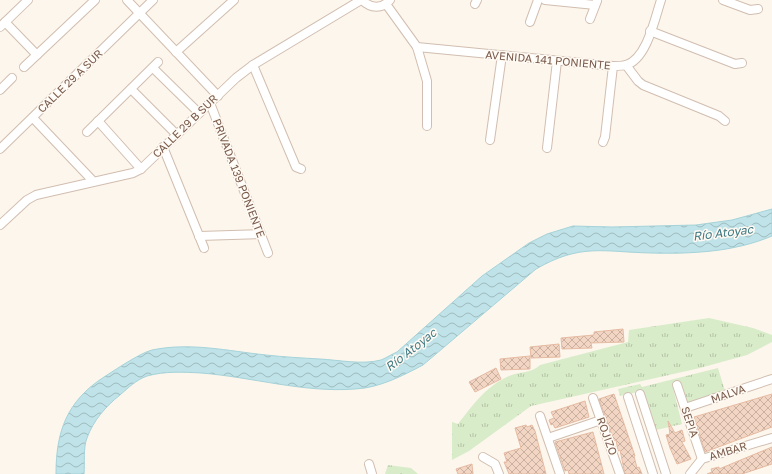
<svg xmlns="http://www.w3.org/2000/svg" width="772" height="474" font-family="'Golos Text',sans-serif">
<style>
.park{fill:url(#park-tufts)}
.water{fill:url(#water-waves);stroke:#a5d3da}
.building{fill:url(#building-cross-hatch);stroke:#e6bba3}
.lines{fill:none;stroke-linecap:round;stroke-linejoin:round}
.minor-casing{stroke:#d1beb0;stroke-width:10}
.minor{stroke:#fff;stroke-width:8}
.labels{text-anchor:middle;stroke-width:3;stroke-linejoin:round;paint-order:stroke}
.street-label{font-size:11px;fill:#7a5c4d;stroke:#fffaf3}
.water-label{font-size:12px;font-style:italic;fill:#437c86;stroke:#fffaf3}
</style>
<defs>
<pattern id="park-tufts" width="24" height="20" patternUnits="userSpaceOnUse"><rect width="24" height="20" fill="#d8ecc9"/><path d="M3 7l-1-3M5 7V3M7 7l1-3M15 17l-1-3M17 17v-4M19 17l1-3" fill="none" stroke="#b4c2a5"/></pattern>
<pattern id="water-waves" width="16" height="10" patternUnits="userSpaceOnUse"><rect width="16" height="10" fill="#bfe3e8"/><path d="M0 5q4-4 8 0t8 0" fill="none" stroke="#a0bbbe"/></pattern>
<pattern id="building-cross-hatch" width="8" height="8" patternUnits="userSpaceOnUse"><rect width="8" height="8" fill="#f3d5c3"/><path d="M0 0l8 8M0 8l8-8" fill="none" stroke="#cab0a1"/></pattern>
</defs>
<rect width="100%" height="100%" fill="#fdf6ec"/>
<g class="park">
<path d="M 709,318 L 753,328 L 772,335 L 772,342 L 747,355 L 700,368 L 531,406 L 469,451 L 452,460 L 452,422 L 458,424 C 472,406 486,386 509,376 C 520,371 531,374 540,365 L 628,342 L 629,330 Z"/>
<path d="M 718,368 L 725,391 L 687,403 L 679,382 L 672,384 L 682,424 L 656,430 L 642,391 L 620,396 L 618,389 L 640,384 L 642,387 Z"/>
<path d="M 388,465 L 411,468 L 418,474 L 385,474 Z"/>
</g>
<path class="water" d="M 772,209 L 772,236 C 734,252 692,254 651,253 C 603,252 581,243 536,269 L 423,365 C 402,376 379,388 355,389 C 304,393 252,377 201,373 C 183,372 165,371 147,376 C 136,380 128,388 120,395 C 106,406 93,421 87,438 C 83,448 85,463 84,474 L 56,474 C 56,431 67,401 104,377 C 115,370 140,353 152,350 C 190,342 228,351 266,355 C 284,357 302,358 320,359 C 339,360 362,365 381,360 C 386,358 392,354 397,352 L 482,276 L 529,243 L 547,234 L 573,226 L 612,227 L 696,225 L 732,220 Z"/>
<g class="building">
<path d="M 623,329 L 624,342 L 591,343 L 592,348 L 562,349 L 561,338 L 594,335 L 594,332 Z"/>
<path d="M 559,344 L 560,357 L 531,358 L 530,347 Z"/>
<path d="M 530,356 L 530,369 L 501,370 L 500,359 Z"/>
<path d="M 496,368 L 501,379 L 475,392 L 469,382 Z"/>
<path d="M 614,394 L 635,456 L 634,456 L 637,468 L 639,467 L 642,474 L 625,474 L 620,450 L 618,451 L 616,440 L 614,441 L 599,399 Z"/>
<path d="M 772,394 L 772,427 L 705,452 L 694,417 Z"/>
<path d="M 585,401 L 589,417 L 555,428 L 553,424 L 551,425 L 549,420 L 554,418 L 551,412 Z"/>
<path d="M 668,421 L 675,433 L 682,430 L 685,441 L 682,442 L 691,459 L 677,464 L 670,448 L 666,435 L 670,434 Z"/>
<path d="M 526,425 L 527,427 L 532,425 L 535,431 L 546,474 L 509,474 L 504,462 L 507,462 L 504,453 L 521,448 L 515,428 Z"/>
<path d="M 593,432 L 604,474 L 569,474 L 568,470 L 565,471 L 555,442 Z"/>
<path d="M 772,447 L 772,464 L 742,474 L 707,474 L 712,472 L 711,469 L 719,467 L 719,469 Z"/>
<path d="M 472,464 L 473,474 L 458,474 L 456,469 Z"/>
</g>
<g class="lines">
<defs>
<g id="minor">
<path d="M 127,0 L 218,96"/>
<path d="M 362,0 C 371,9 382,9 390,0"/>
<path d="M 545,0 L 595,5"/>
<path d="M 723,0 L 750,10 L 758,9"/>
<path d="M 386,4 L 417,47 L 427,81 L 427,126"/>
<path d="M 475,4 L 477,0"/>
<path d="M 590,19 L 597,1"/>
<path d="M 5,22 L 37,55"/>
<path d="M 530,22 L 538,0"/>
<path d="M 0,27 L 28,0"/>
<path d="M 650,31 L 735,64 L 742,63"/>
<path d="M 417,47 L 613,66 C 617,66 622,66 626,65 C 647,59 655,18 661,0"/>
<path d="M 176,52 L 234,0"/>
<path d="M 253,65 L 296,167 L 301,169"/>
<path d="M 626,65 L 638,81 L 643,85 L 719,116 L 725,121"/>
<path d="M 24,67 L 95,0"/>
<path d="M 153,68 L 199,113"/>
<path d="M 131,89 L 177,135"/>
<path d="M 0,90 L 12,78"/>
<path d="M 210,103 L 268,253"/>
<path d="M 33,118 L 93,181"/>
<path d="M 98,121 L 141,169"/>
<path d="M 87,132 L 158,62"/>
<path d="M 490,140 L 502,55"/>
<path d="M 603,142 L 605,137 L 613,66"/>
<path d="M 163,147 L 204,248"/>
<path d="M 547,148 L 557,61"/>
<path d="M 0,149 L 153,0"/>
<path d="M 0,225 L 27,200 L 36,195 L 133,173 L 141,169 L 236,78 L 253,65 L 361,0"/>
<path d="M 199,236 L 261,234"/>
<path d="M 677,385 L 702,459"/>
<path d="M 640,394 L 666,474"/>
<path d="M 628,397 L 653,474"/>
<path d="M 593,398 L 620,474"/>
<path d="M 685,408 L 772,379"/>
<path d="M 540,416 L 560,474"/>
<path d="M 548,438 L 601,420"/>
<path d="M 483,457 L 495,464 L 499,474"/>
<path d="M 369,464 L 372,474"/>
<path d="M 690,474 L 702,459 L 772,438"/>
</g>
</defs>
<use href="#minor" class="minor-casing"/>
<use href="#minor" class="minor"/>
</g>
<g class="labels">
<g class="street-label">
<text transform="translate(548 60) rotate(5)" y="4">AVENIDA 141 PONIENTE</text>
<text transform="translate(70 81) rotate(-44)" y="4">CALLE 29 A SUR</text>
<text transform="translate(185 126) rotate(-44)" y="4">CALLE 29 B SUR</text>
<text transform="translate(239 178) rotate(69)" y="4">PRIVADA 139 PONIENTE</text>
<text transform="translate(728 394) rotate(-19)" y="4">MALVA</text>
<text transform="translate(690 422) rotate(71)" y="4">SEPIA</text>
<text transform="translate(607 436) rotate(70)" y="4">ROJIZO</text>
<text transform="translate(728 451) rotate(-17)" y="4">AMBAR</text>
</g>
<g class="water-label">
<text transform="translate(723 233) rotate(-7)" y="4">Río Atoyac</text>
<text transform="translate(411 350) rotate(-38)" y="4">Río Atoyac</text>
</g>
</g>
</svg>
